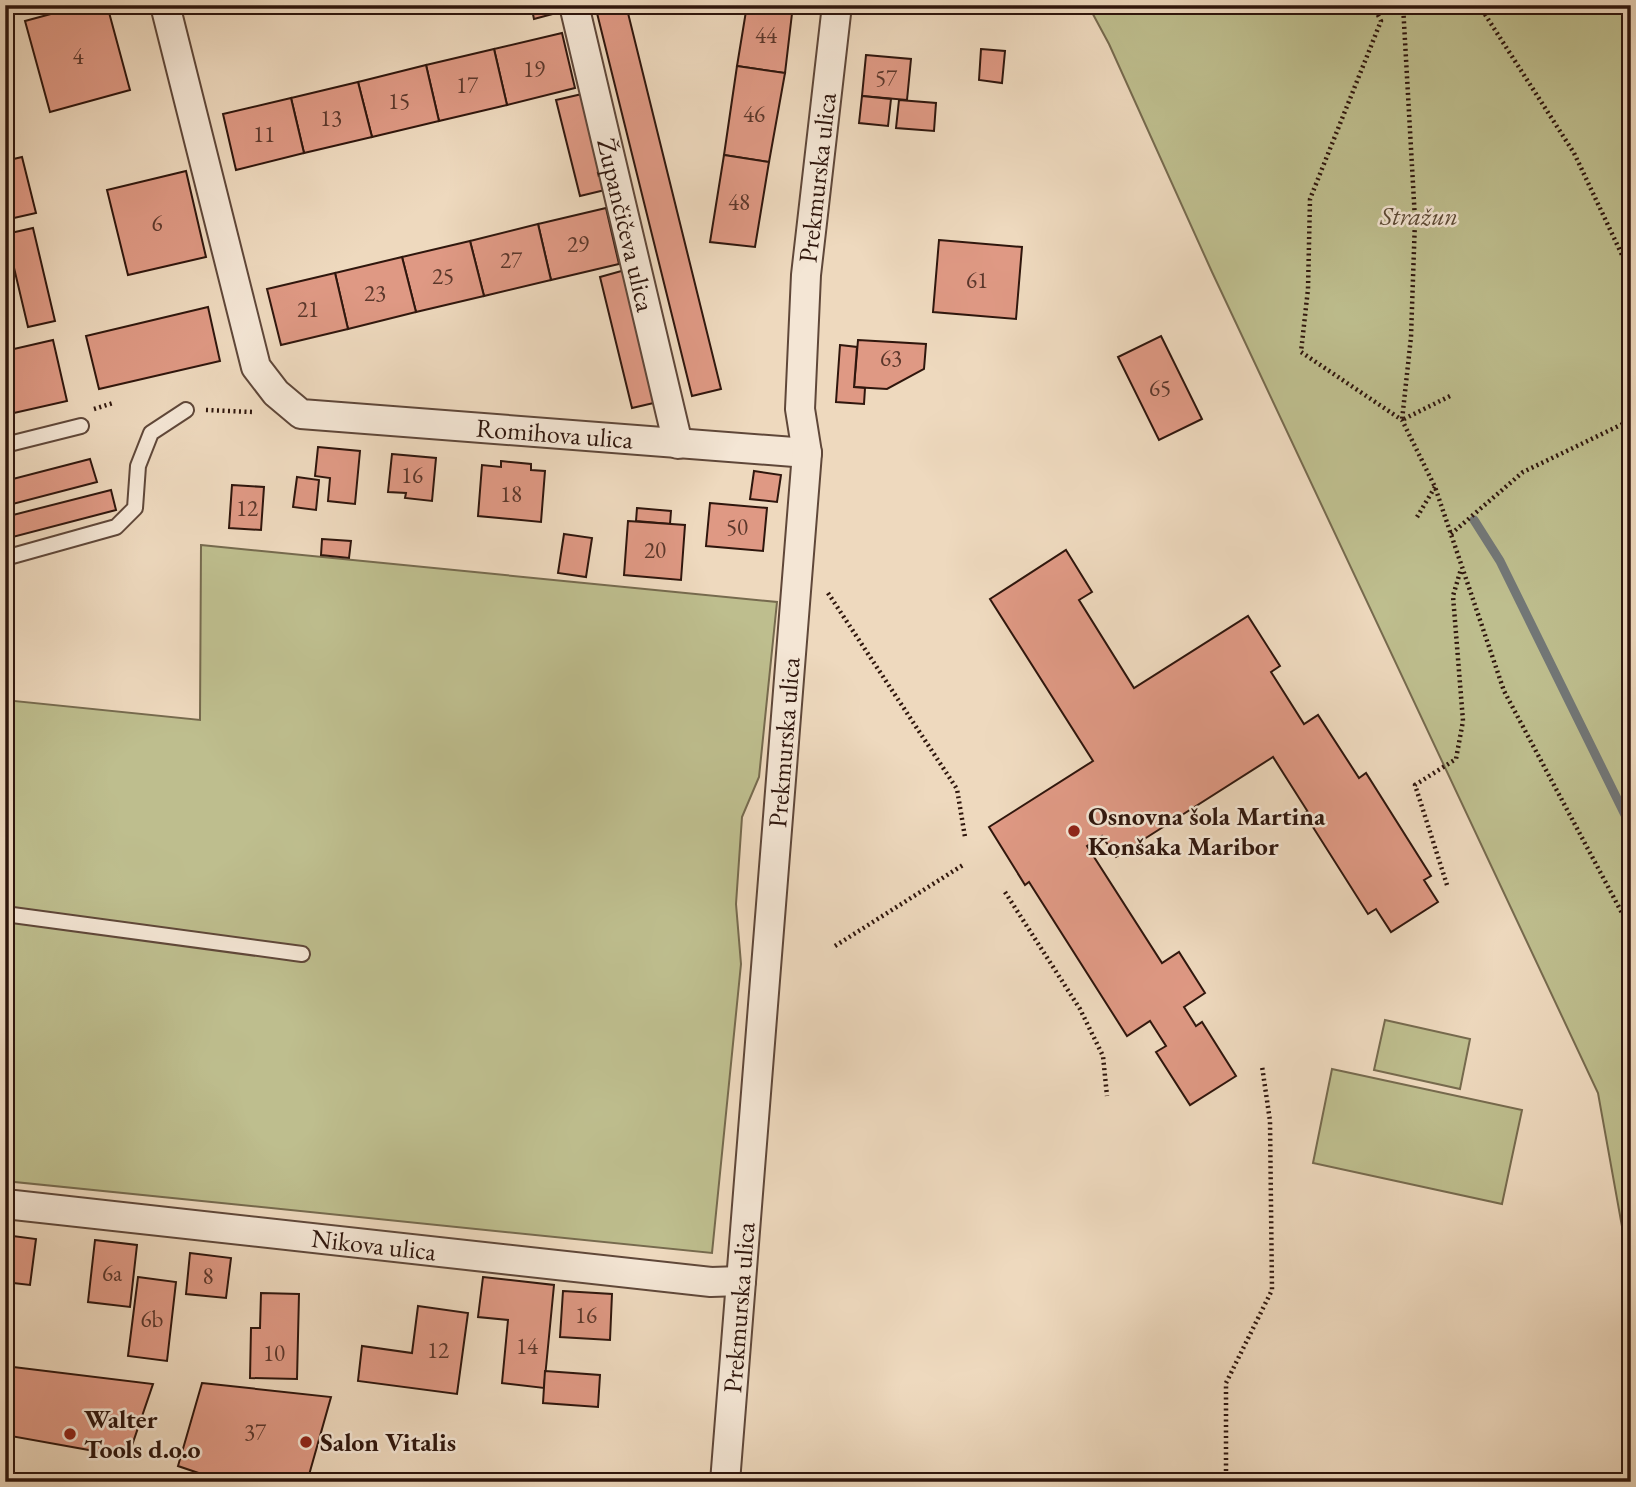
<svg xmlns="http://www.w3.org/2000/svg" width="1636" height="1487" font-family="'EB Garamond',serif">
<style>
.green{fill:#bebe8e;stroke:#766a4e;stroke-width:2}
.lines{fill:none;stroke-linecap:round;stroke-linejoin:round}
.stream{stroke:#727777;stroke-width:9}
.building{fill:#df9984;stroke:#2f160d;stroke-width:2}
.service-casing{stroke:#5f4739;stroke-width:18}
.minor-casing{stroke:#5f4739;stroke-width:32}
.path{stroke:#2f160d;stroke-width:4.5;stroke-dasharray:2 3.5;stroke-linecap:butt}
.service{stroke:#f4e6d5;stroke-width:14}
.minor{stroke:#f4e6d5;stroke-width:28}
.poi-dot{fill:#8f2418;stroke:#f4e6d5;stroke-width:2.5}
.labels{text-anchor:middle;stroke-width:5;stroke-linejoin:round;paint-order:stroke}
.number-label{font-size:23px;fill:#5b372b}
.street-label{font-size:26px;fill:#2f160d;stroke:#f4e6d5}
.park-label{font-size:26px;font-style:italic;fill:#5a4834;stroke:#f4e6d5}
.poi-label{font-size:26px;font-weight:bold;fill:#2f160d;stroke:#f4e6d5;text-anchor:start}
</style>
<rect width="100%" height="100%" fill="#eed9be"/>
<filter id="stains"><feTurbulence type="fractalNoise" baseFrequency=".00286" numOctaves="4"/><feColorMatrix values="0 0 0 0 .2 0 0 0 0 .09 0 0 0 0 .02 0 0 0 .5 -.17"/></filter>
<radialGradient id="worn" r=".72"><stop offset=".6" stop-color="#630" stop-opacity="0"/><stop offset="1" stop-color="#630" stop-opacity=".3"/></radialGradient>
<g class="green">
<path d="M 1088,5 L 1631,5 L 1631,1482 L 1626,1482 L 1623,1232 L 1598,1093 L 1212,272 L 1109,44 Z"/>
<path d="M 201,545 L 777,602 L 759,777 L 742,817 L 736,904 L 741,964 L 712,1253 L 5,1181 L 5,700 L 200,720 Z"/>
<path d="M 1385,1020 L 1470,1039 L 1460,1089 L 1374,1070 Z"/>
<path d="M 1332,1069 L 1522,1110 L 1502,1204 L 1313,1163 Z"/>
</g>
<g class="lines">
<path class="stream" d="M 1474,520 L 1500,561 L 1631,827"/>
</g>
<g class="building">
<path d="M 84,5 L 107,5 L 130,90 L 50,112 L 25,21 Z"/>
<path d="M 531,5 L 558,5 L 560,12 L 534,19 Z"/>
<path d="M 595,5 L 626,5 L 721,389 L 692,396 Z"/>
<path d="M 747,5 L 793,5 L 785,73 L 737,66 Z"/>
<path d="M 562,33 L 575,88 L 507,105 L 494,49 Z"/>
<path d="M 494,49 L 507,105 L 439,121 L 426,65 Z"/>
<path d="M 981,49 L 1005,51 L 1002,83 L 979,80 Z"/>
<path d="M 866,55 L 911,59 L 907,100 L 862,96 Z"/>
<path d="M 426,65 L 439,121 L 372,137 L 358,82 Z"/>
<path d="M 737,66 L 785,73 L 769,162 L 724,155 Z"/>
<path d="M 358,82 L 372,137 L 304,153 L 291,98 Z"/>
<path d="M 582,94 L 605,190 L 580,196 L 556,100 Z"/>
<path d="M 862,96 L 891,99 L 888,126 L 859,123 Z"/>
<path d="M 291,98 L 304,153 L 236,170 L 223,114 Z"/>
<path d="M 899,100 L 936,103 L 934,131 L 896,128 Z"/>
<path d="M 5,113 L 13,146 L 5,148 Z"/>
<path d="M 724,155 L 769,162 L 755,247 L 710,242 Z"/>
<path d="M 22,157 L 36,213 L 5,220 L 5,161 Z"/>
<path d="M 186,171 L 206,257 L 128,275 L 107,190 Z"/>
<path d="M 606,208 L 619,264 L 551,280 L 538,224 Z"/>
<path d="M 538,224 L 551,280 L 484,296 L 470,241 Z"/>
<path d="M 33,228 L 55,321 L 28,327 L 6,234 Z"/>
<path d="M 939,240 L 1022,247 L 1016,319 L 933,312 Z"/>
<path d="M 470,241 L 484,296 L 416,312 L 402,257 Z"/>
<path d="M 402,257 L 416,312 L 348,329 L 335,273 Z"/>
<path d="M 625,270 L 658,402 L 632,408 L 600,277 Z"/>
<path d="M 335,273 L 348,329 L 281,345 L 267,289 Z"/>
<path d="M 208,307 L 220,361 L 99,389 L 86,336 Z"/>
<path d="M 1161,336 L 1202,419 L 1159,440 L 1118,357 Z"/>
<path d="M 53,340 L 67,401 L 5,415 L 5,351 Z"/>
<path d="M 858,340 L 926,344 L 924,369 L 887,389 L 854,387 Z"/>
<path d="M 840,345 L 857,347 L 854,387 L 865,388 L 864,404 L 836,402 Z"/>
<path d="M 318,447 L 360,451 L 355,504 L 328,501 L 330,478 L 315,476 Z"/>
<path d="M 392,454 L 436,458 L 432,501 L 405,498 L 406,493 L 388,492 Z"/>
<path d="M 90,459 L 97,482 L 5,506 L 5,481 Z"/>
<path d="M 501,461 L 531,464 L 531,470 L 545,471 L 541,522 L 478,516 L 482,465 L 501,467 Z"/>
<path d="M 754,471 L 781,475 L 777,502 L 750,499 Z"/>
<path d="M 297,477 L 319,480 L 316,510 L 293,507 Z"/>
<path d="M 232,485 L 264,487 L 261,530 L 229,528 Z"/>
<path d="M 111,490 L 116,510 L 5,539 L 5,517 Z"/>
<path d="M 710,503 L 767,508 L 763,551 L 706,546 Z"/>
<path d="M 637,508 L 671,511 L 670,524 L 636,521 Z"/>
<path d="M 628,521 L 685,525 L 681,580 L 624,575 Z"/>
<path d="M 564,534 L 592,538 L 586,577 L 558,573 Z"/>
<path d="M 322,539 L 351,541 L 349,558 L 321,555 Z"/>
<path d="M 1066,550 L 1092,592 L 1079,600 L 1134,688 L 1248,616 L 1280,666 L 1271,672 L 1304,724 L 1318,715 L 1359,778 L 1366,773 L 1431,876 L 1424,880 L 1438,902 L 1391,932 L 1376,909 L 1368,914 L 1304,813 L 1308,812 L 1273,757 L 1116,857 L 1102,836 L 1087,846 L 1162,963 L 1179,952 L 1205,993 L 1184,1007 L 1196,1026 L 1202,1022 L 1236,1076 L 1190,1105 L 1156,1052 L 1166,1046 L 1150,1021 L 1127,1036 L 1029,882 L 1025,885 L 989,827 L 1093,761 L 990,599 Z"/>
<path d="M 5,1235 L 36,1239 L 30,1285 L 5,1282 Z"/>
<path d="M 95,1240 L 137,1245 L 130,1307 L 88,1302 Z"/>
<path d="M 190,1253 L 231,1258 L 226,1298 L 186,1294 Z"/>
<path d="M 138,1277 L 176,1282 L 167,1361 L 128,1356 Z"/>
<path d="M 483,1277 L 554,1285 L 544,1388 L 502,1383 L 508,1320 L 478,1317 Z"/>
<path d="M 563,1291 L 612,1294 L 610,1340 L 560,1337 Z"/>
<path d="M 261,1293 L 299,1294 L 297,1379 L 250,1378 L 251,1328 L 260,1328 Z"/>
<path d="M 418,1306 L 468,1313 L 457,1394 L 358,1381 L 362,1346 L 412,1353 Z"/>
<path d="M 5,1366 L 153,1384 L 128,1457 L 5,1435 Z"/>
<path d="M 545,1371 L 600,1375 L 598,1407 L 543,1403 Z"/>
<path d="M 202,1383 L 331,1397 L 307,1482 L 225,1482 L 178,1466 Z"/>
</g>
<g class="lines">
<defs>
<g id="service">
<path d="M 5,445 L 81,426"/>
<path d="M 5,558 L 116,527 L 135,508 L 138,466 L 151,433 L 186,410"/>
<path d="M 5,914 L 302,954"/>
</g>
<g id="minor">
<path id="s1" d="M 165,5 L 256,367 L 276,393 L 301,414 L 807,453"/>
<path id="s2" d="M 574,5 L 678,444"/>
<path id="s3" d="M 5,1204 L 711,1282 L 741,1281"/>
<path id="s4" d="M 725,1482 L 807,453 L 800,409 L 806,275 L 837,5"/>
</g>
</defs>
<use href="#service" class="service-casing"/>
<use href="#minor" class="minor-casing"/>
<g class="path">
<path d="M 1373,5 L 1381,21 L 1310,199 L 1308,289 L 1301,352 L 1402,420 L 1435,487 L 1504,691 L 1631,930"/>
<path d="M 1403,5 L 1415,220 L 1411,337 L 1402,420 L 1452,395"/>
<path d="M 1479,5 L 1574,153 L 1631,274"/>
<path d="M 94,409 L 113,403"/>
<path d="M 206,410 L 253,412"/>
<path d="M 1417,517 L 1435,487"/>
<path d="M 1451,534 L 1523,472 L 1631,420"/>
<path d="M 828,593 L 957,789 L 965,837"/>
<path d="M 1447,885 L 1415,785 L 1456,759 L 1463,721 L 1453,596 L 1461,569"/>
<path d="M 1005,892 L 1080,1009 L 1103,1056 L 1107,1096"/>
<path d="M 835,946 L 963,865"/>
<path d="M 1625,976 L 1631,979"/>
<path d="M 1226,1482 L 1226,1383 L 1272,1290 L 1270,1121 L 1262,1066"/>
</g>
<use href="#service" class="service"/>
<use href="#minor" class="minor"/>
</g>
<g class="poi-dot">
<circle cx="1074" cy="831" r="7"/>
<circle cx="70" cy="1434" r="7"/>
<circle cx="306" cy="1442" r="7"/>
</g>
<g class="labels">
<g class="number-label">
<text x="766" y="43">44</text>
<text x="78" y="64">4</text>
<text x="534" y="77">19</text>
<text x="886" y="86">57</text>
<text x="467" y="93">17</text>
<text x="399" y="109">15</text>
<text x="754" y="122">46</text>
<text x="331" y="126">13</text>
<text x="264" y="142">11</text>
<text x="739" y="210">48</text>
<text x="157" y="231">6</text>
<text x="578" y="252">29</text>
<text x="511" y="268">27</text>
<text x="443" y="284">25</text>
<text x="977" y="288">61</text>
<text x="375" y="301">23</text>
<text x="308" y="317">21</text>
<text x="891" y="366">63</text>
<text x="1160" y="396">65</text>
<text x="412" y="483">16</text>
<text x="511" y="502">18</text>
<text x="247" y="516">12</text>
<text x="737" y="535">50</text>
<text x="655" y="558">20</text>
<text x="112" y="1281">6a</text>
<text x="208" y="1284">8</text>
<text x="586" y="1323">16</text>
<text x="152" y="1327">6b</text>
<text x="527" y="1354">14</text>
<text x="438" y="1358">12</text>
<text x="274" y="1361">10</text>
<text x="255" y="1440">37</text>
</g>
<g class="street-label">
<text dy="9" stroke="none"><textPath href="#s4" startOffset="1309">Prekmurska ulica</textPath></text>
<text dy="9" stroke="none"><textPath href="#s2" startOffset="226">Župančičeva ulica</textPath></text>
<text dy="9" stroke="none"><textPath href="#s1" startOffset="693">Romihova ulica</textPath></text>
<text dy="9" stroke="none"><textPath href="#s4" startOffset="742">Prekmurska ulica</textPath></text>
<text dy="9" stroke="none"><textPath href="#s3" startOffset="371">Nikova ulica</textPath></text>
<text dy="9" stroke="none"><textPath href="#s4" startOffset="175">Prekmurska ulica</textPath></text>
</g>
<g class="park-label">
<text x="1419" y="225">Stražun</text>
</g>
<g class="poi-label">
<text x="1088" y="825">Osnovna šola Martina<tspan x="1088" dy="30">Konšaka Maribor</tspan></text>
<text x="84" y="1428">Walter<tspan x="84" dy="30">Tools d.o.o</tspan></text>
<text x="320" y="1451">Salon Vitalis</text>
</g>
</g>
<rect width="1636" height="1487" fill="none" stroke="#eed9be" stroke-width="28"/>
<rect x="7" y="7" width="1622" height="1473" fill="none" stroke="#2f160d" stroke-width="3.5"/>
<rect x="14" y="14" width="1608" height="1459" fill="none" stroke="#2f160d" stroke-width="2"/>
<rect width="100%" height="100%" filter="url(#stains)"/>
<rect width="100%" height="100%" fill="url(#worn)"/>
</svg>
